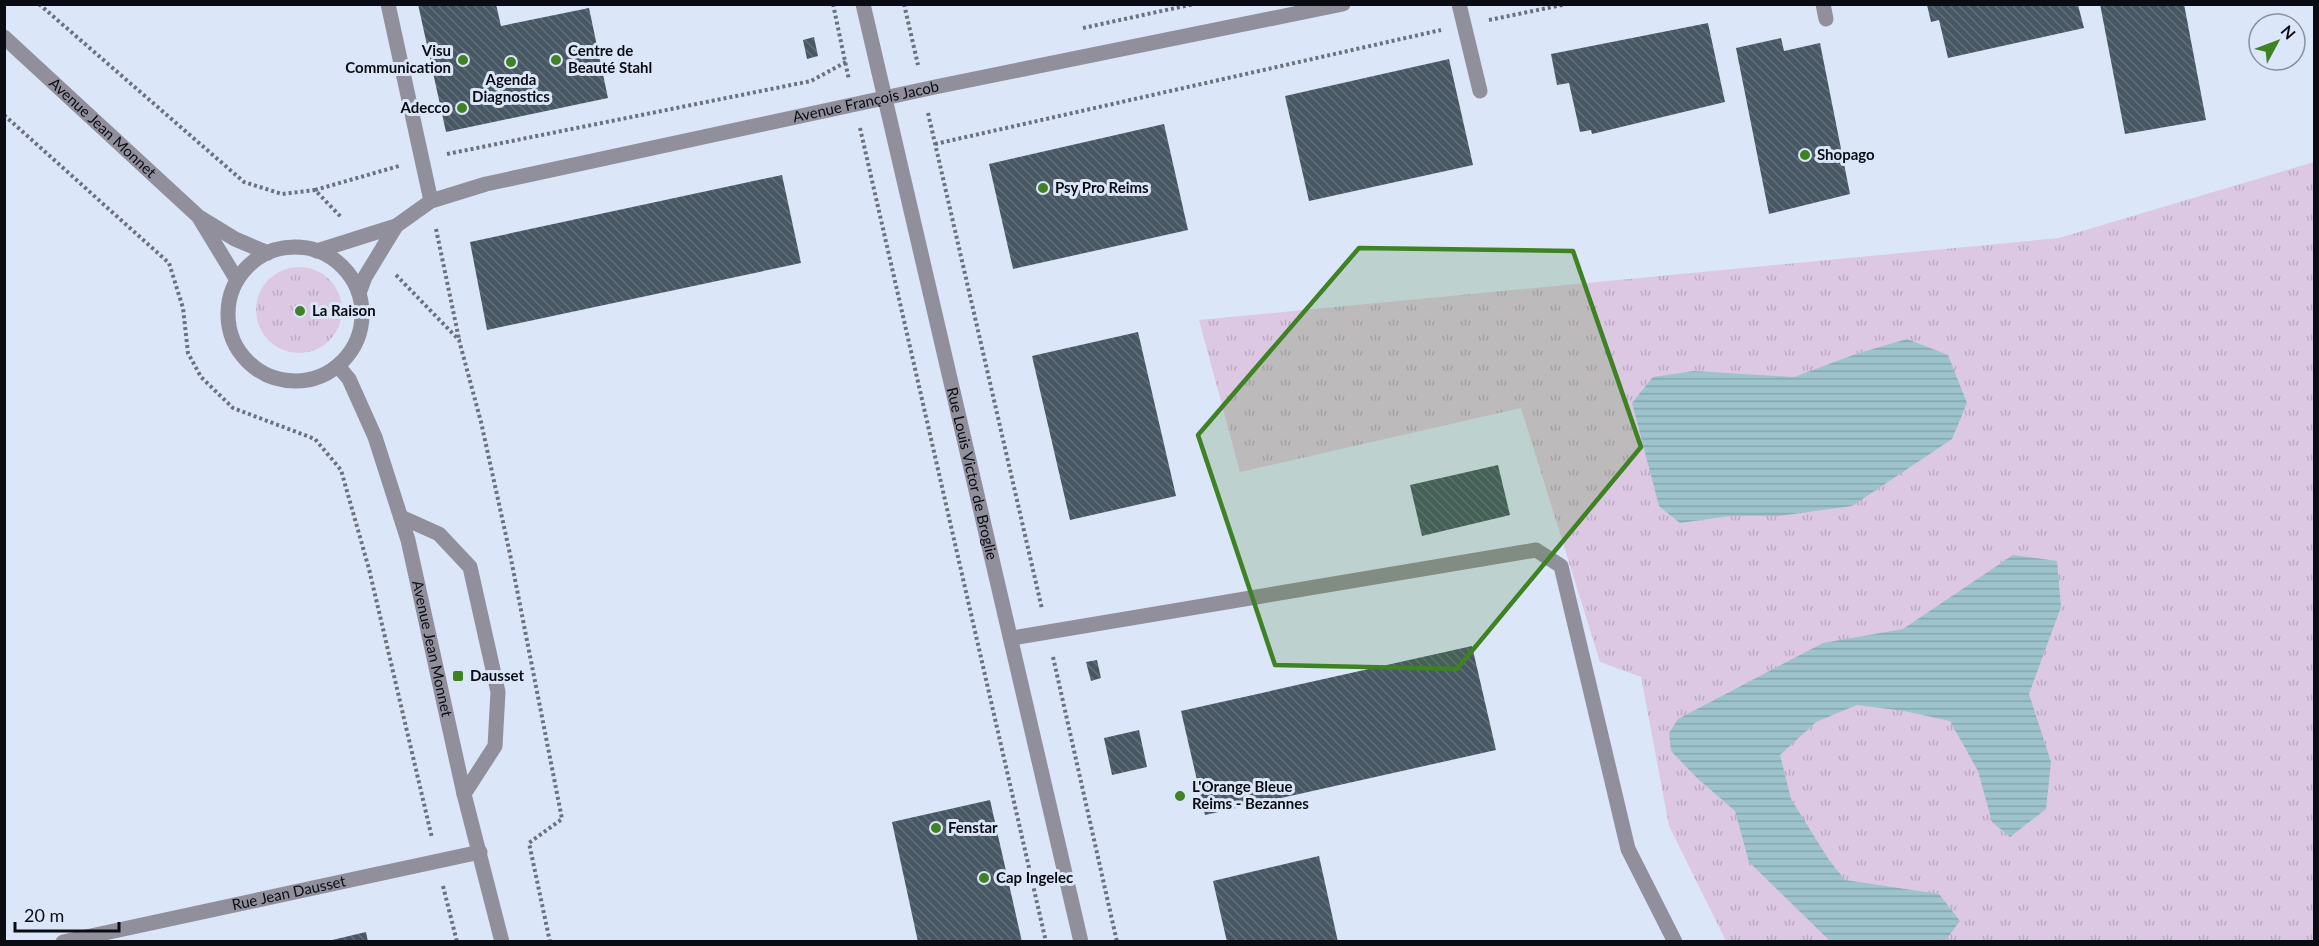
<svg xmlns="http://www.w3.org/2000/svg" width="2319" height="946" font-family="Lato,sans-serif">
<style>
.grass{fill:url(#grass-tufts)}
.water{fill:url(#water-rules)}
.building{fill:url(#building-back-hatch)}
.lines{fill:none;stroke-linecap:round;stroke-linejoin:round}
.path{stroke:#6c717e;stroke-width:4;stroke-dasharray:3 3;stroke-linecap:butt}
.service{stroke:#918f9c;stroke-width:15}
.minor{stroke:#918f9c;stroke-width:15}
.tertiary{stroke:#918f9c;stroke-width:15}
.marked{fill:#3f8224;fill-opacity:0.2;stroke:#3f8224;stroke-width:4.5;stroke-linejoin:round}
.poi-dot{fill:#3f8224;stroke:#dce6f9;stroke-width:2}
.labels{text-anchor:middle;stroke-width:6;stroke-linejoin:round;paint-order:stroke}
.poi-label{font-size:15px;font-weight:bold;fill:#0a0c13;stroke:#dce6f9;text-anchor:start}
.street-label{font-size:15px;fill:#0a0c13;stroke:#dce6f9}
</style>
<defs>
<pattern id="grass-tufts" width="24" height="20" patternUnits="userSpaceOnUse" patternTransform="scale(1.5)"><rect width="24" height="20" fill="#dcc8e3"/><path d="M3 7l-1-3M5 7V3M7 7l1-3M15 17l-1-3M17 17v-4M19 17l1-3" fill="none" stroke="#bbabc2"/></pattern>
<pattern id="water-rules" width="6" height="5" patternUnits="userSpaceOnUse" patternTransform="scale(1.5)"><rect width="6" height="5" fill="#9dc3cc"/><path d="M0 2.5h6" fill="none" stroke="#86a6ae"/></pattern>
<pattern id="building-back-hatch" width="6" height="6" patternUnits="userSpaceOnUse" patternTransform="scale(1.5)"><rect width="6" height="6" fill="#475864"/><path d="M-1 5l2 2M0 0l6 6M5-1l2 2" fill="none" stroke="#637079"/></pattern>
</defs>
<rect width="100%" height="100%" fill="#dce6f9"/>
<g class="grass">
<path d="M 2314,162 L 2314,941 L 1726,941 L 1669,826 L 1641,677 L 1600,662 L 1521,408 L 1240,472 L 1199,320 L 2059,238 Z"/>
<circle cx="299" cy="310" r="43"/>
</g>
<g class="water">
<path d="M 1907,339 L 1948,355 L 1967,403 L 1952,439 L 1852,506 L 1779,516 L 1730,516 L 1680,523 L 1659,506 L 1632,403 L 1653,377 L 1694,371 L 1794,377 L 1856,354 Z"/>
<path d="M 2013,555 L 2057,561 L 2061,607 L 2029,694 L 2051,762 L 2046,809 L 2010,837 L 1992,822 L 1978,771 L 1950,721 L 1904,711 L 1857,705 L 1816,722 L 1780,755 L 1791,799 L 1829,860 L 1845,880 L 1939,894 L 1960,921 L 1945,941 L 1830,941 L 1749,862 L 1735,811 L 1697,778 L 1671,751 L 1669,733 L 1678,719 L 1823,643 L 1903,629 Z"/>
</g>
<g class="building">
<path d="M 418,4 L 496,4 L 501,26 L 589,8 L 608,98 L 446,132 Z"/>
<path d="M 2100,4 L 2184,4 L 2206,120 L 2125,134 Z"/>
<path d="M 1927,5 L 2078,5 L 2084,28 L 1948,58 L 1939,20 L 1931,22 Z"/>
<path d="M 1708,23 L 1725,102 L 1592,134 L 1591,130 L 1580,132 L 1569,83 L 1557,85 L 1551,54 Z"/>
<path d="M 814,37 L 818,56 L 807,59 L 803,40 Z"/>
<path d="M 1781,38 L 1784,51 L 1820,43 L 1850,194 L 1769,214 L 1736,48 Z"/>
<path d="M 1449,59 L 1473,165 L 1309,201 L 1285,96 Z"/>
<path d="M 1164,124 L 1188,230 L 1013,269 L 989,164 Z"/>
<path d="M 782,175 L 801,263 L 487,330 L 470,242 Z"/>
<path d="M 1138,332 L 1176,496 L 1070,520 L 1032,356 Z"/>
<path d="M 1498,465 L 1510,515 L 1422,536 L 1410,485 Z"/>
<path d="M 1472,646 L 1496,750 L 1205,815 L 1181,711 Z"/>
<path d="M 1097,660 L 1101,678 L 1091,681 L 1086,662 Z"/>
<path d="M 1139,730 L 1147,767 L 1112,775 L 1104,738 Z"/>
<path d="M 990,800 L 1022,942 L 918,942 L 892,822 Z"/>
<path d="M 1319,856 L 1338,942 L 1227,942 L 1213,881 Z"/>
<path d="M 366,932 L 368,942 L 328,942 L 328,941 Z"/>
</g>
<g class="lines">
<g class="path">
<path d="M 39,4 L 244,182 L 282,194 L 315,190 L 341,217"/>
<path d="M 833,4 L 849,80"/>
<path d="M 904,4 L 918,65"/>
<path d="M 1489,20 L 1567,4"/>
<path d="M 1083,28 L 1194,4"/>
<path d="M 928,113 L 1042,609"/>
<path d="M 4,115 L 169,263 L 183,308 L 188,353 L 201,377 L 233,408 L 315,439 L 341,470 L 369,569 L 432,838"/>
<path d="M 860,128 L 1046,942"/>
<path d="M 935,144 L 1441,30"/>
<path d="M 447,154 L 811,81 L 846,62"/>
<path d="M 315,190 L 399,166"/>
<path d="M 436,229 L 459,339"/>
<path d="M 396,275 L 459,340 L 481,422 L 510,554 L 562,819 L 529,843 L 550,942"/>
<path d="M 1053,657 L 1117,942"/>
<path d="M 443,886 L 457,942"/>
</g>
<g class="service">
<path d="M 1459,4 L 1480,91"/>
<path d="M 1823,4 L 1826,19"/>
<path d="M 401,517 L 439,534 L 470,567 L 498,692 L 495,746 L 464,794"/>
<path d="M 1012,638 L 1536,550 L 1561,566 L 1628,849 L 1675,942"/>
</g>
<g class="minor">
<path d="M 388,4 L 431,201"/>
<path id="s1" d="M 863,4 C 933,317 1010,629 1081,942"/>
<path id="s2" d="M 317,251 L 396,226 L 431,201 L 486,184 L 935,87 L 1343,4"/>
<path d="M 359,293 L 365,277 L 396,226"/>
<path id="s3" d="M 63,942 L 480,852"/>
</g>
<g class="tertiary">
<path id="s4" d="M 4,37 L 199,217 L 235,239 L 268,253"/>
<path d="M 200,219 L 237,280"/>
<circle cx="295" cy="314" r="67"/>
<path id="s5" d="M 338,366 L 349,379 L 375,437 L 408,540 L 464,794 L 502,942"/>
</g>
</g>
<path class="marked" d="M 1359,248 L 1573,251 L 1641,447 L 1457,669 L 1275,665 L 1198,435 Z"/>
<g class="poi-dot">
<circle cx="463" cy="60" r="6"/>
<circle cx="556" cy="60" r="6"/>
<circle cx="511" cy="62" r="6"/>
<circle cx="462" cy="108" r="6"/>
<circle cx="1805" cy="155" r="6"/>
<circle cx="1043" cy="188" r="6"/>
<circle cx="300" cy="311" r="6"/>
<rect x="452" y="670" width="12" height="12" rx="3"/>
<circle cx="1180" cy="796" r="6"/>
<circle cx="936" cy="828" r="6"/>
<circle cx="984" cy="878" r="6"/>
</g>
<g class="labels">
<g class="poi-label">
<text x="451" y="56" text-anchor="end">Visu<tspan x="451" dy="17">Communication</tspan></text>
<text x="568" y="56">Centre de<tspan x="568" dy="17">Beauté Stahl</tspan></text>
<text x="511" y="85" text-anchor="middle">Agenda<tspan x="511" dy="17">Diagnostics</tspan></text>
<text x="450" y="113" text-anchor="end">Adecco</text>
<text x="1817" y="160">Shopago</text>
<text x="1055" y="193">Psy Pro Reims</text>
<text x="312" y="316">La Raison</text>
<text x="470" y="681">Dausset</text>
<text x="1192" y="792">L'Orange Bleue<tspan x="1192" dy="17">Reims - Bezannes</tspan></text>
<text x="948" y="833">Fenstar</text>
<text x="996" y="883">Cap Ingelec</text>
</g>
<g class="street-label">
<text dy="5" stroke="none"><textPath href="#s2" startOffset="572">Avenue François Jacob</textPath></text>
<text dy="5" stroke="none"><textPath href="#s4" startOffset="134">Avenue Jean Monnet</textPath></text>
<text dy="5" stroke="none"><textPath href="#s1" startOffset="482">Rue Louis Victor de Broglie</textPath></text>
<text dy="5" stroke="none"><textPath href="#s5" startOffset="300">Avenue Jean Monnet</textPath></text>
<text dy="5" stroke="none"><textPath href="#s3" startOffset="231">Rue Jean Dausset</textPath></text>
</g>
</g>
<rect width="2319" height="946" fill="none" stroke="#0a0c13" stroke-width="12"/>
<g transform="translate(2277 42) rotate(49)"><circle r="28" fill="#dce6f9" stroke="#888f9d" stroke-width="1.5"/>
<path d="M0-4.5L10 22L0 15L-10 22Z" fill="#3f8224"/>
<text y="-9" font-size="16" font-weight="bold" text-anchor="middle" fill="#0a0c13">N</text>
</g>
<path d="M15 922v9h104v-9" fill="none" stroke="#0a0c13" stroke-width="3"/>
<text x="24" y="922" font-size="18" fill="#0a0c13" stroke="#dce6f9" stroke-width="4.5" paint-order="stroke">20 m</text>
</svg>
